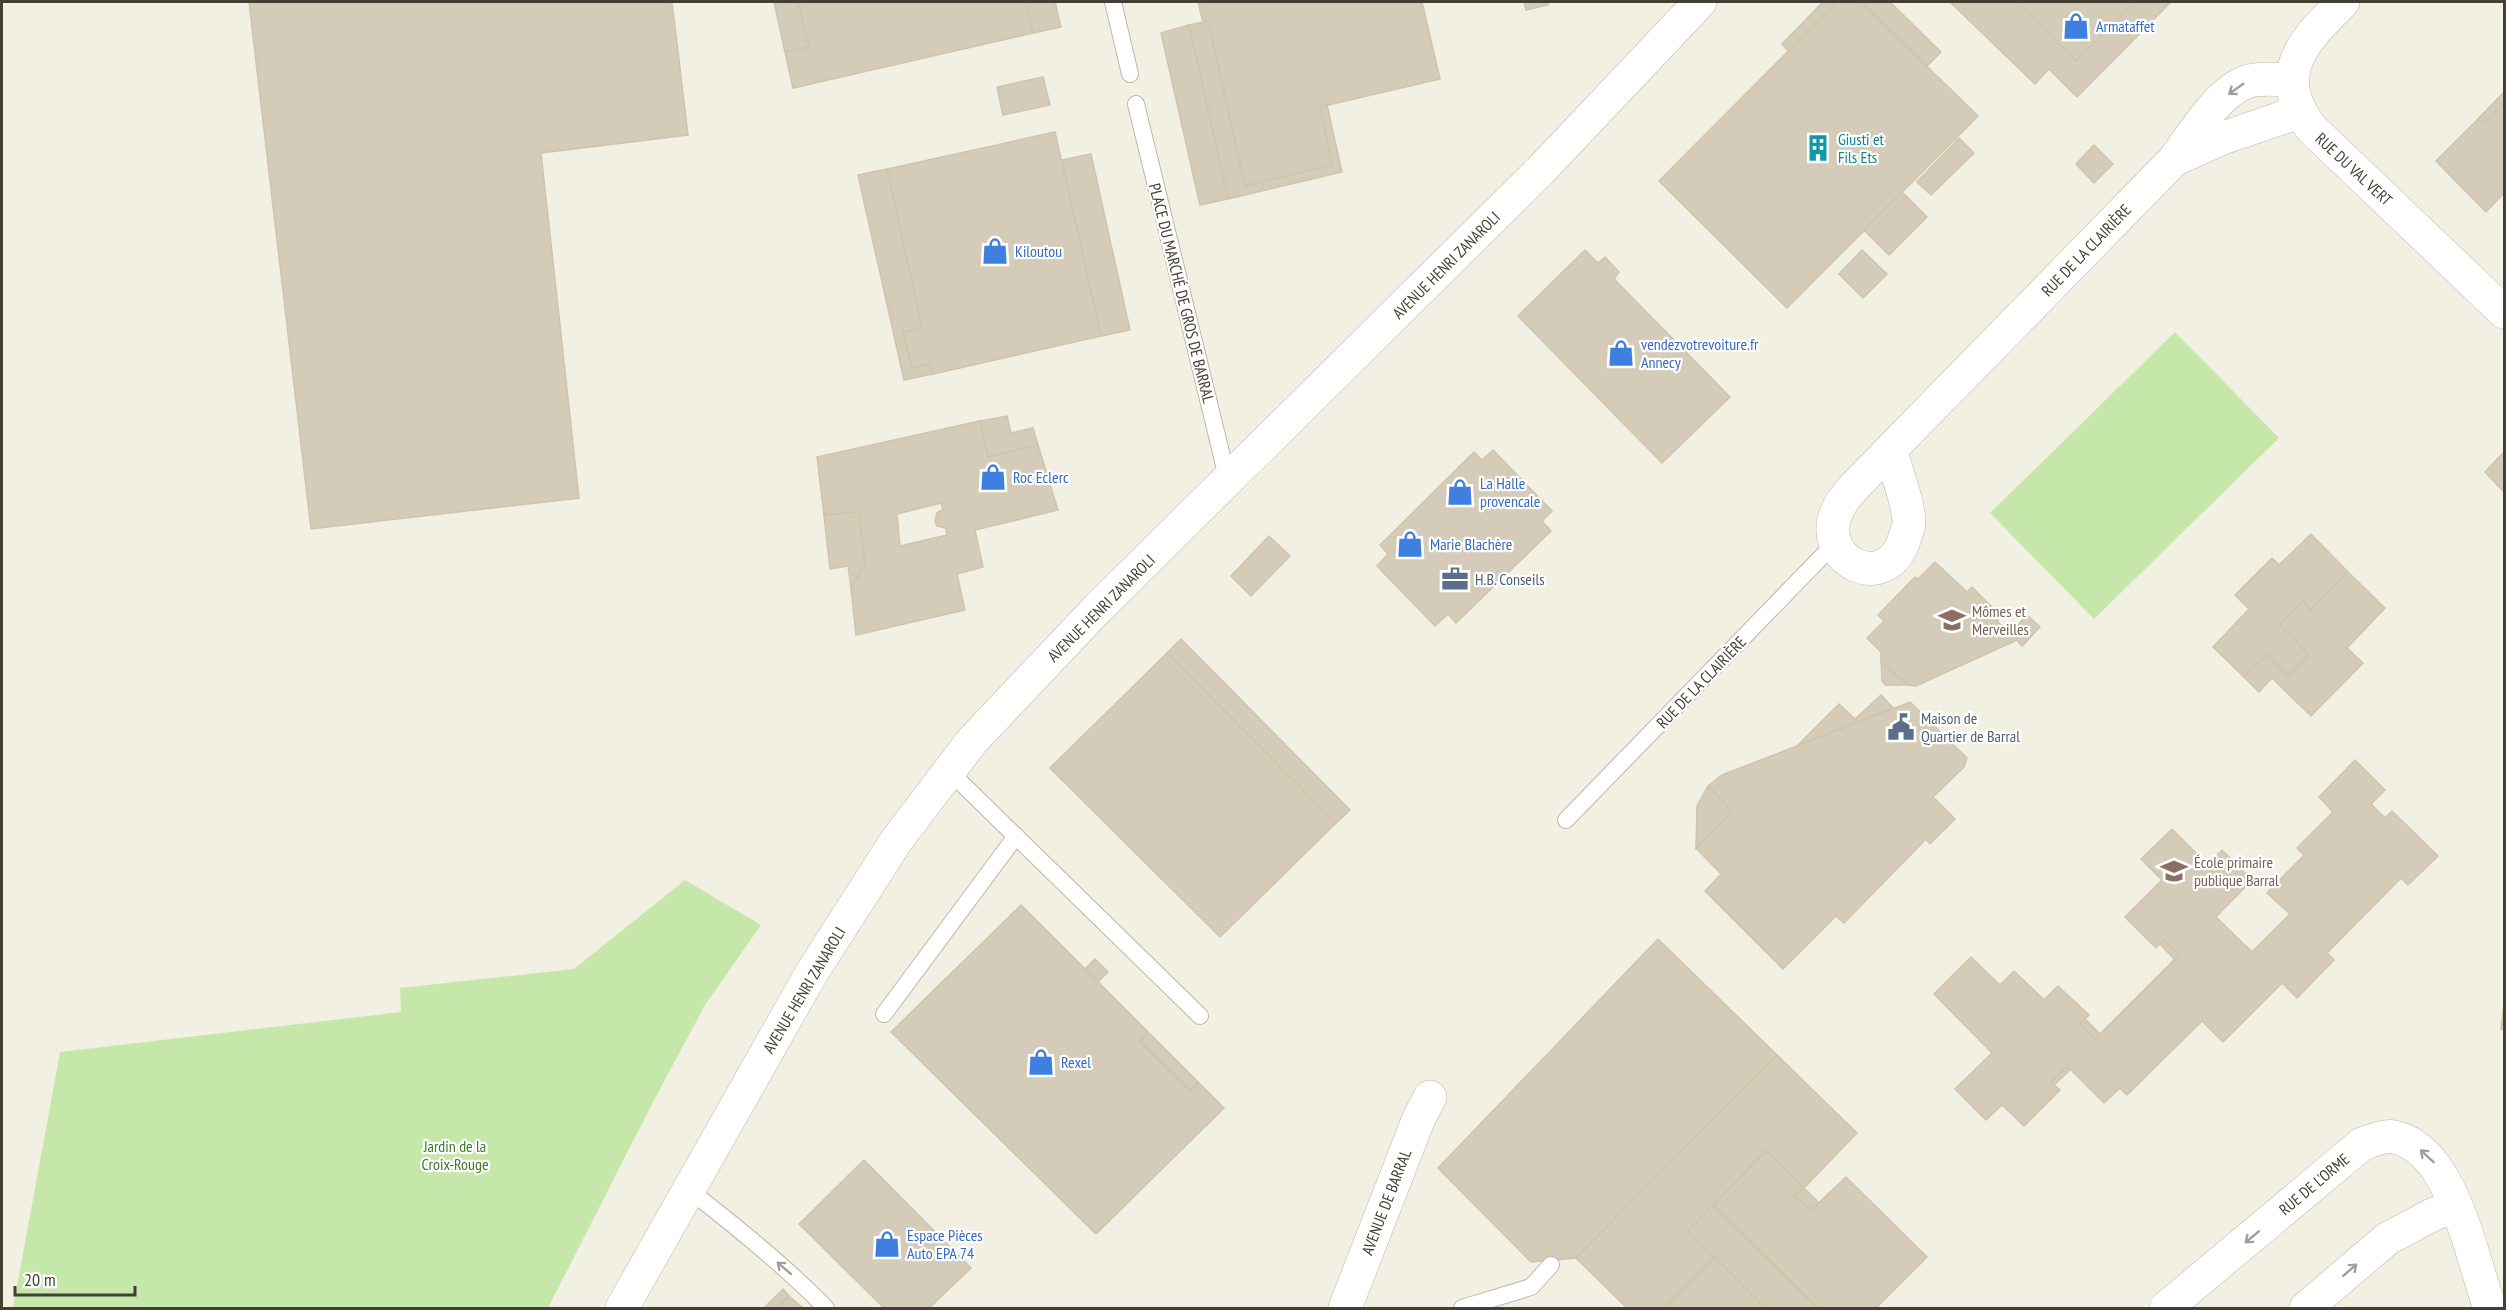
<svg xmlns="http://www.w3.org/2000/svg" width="2506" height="1310" font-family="'PT Sans Narrow',sans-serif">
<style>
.green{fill:#c5e8aa}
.building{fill:#d4ccb8;stroke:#cfc5ab;stroke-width:1.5;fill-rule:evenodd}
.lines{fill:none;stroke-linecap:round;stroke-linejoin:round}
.service-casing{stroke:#beb8a6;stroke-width:18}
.minor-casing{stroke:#beb8a6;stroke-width:34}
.tertiary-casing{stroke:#beb8a6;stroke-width:34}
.service{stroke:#fff;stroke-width:16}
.minor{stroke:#fff;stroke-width:33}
.tertiary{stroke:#fff;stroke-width:33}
.oneway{stroke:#a29f99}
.labels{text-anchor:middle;stroke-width:4.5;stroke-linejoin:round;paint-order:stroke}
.shop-label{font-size:16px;fill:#366cbe;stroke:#fff;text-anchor:start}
.culture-label{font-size:16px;fill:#0d838f;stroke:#fff;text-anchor:start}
.street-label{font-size:16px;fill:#443f33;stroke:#fff}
.service-label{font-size:16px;fill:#4e5e75;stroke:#fff;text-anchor:start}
.education-label{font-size:16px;fill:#785e54;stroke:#fff;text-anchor:start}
.park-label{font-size:16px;fill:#3b7725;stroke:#fff}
</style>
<rect width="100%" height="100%" fill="#f2efe3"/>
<g class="green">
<path d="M 2175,332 L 2279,438 L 2094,619 L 1990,513 Z"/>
<path d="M 685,880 L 761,925 L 705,1005 L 653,1102 L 548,1308 L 13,1308 L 60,1052 L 401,1012 L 400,988 L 574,969 Z"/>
</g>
<g class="building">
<path d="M 249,2 L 672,2 L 688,135 L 541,153 L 579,498 L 311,529 Z"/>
<path d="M 774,2 L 798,2 L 809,47 L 785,52 Z"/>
<path d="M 798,2 L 1026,2 L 1033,33 L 793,88 L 785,52 L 809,47 Z"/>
<path d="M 1026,2 L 1055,2 L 1061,27 L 1033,33 Z"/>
<path d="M 1198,2 L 1422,2 L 1440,79 L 1320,107 L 1332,165 L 1245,186 L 1208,21 L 1203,22 Z"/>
<path d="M 1524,2 L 1548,2 L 1548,5 L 1526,10 Z"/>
<path d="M 1823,2 L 1837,2 L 1788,51 L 1782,44 Z"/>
<path d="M 1837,2 L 1861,2 L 1978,116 L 1787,308 L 1659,181 Z"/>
<path d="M 1861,2 L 1890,2 L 1941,52 L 1927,66 Z"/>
<path d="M 1950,2 L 2017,2 L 2076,61 L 2135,2 L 2171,2 L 2077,97 L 2049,69 L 2035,84 Z"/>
<path d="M 2017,2 L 2135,2 L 2076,61 Z"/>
<path d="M 1208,21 L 1245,186 L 1332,165 L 1320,107 L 1327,105 L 1342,172 L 1228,199 L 1189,25 Z"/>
<path d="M 1189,25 L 1228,199 L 1200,205 L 1161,33 Z"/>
<path d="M 1043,77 L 1050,105 L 1003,115 L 997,87 Z"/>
<path d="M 2504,92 L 2504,103 L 2483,124 L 2478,119 Z"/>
<path d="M 2504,103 L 2504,193 L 2486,212 L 2436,161 L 2478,119 L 2483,124 Z"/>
<path d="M 1055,132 L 1101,336 L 933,374 L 930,364 L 912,368 L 903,332 L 922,328 L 887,169 Z"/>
<path d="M 1959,138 L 1974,153 L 1931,195 L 1917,182 Z"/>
<path d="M 2094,145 L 2113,164 L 2094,183 L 2076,164 Z"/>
<path d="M 1091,154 L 1130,330 L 1101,336 L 1062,160 Z"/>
<path d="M 887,169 L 922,328 L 903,332 L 912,368 L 930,364 L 933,374 L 904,380 L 858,175 Z"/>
<path d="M 1902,192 L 1927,217 L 1889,255 L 1864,230 Z"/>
<path d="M 1585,250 L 1598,263 L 1605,257 L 1619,272 L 1614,279 L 1730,397 L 1662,463 L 1518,316 Z"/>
<path d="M 1862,250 L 1887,274 L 1863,298 L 1839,274 Z"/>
<path d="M 1007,416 L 1011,433 L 1033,428 L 1038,445 L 988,457 L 980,421 Z"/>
<path d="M 980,421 L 988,457 L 1038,445 L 1058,510 L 975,530 L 983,567 L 957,574 L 965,610 L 856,635 L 851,588 L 865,564 L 859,512 L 824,515 L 817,457 ZM 941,503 L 943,509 L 937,513 L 935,521 L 937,526 L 946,528 L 947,535 L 900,546 L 897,514 Z"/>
<path d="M 1493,450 L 1552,511 L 1542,521 L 1551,531 L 1456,623 L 1448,614 L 1435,626 L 1377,566 L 1388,554 L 1380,545 L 1474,452 L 1482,460 Z"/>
<path d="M 2504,452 L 2504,492 L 2485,472 Z"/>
<path d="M 859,512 L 865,564 L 851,588 L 848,566 L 830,569 L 824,515 Z"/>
<path d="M 2311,534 L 2348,572 L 2311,610 L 2303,601 L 2280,625 L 2309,655 L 2288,676 L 2267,655 L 2244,677 L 2213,647 L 2249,609 L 2235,595 L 2272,558 L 2279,565 Z"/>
<path d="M 1269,536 L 1290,556 L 1251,596 L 1231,576 Z"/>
<path d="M 1935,562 L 1967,592 L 1972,587 L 2001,616 L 1997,621 L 2010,634 L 2027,615 L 2040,627 L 2022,646 L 2017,640 L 1916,686 L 1907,685 L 1881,661 L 1881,652 L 1867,638 L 1884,621 L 1878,615 L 1915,577 L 1918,579 Z"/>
<path d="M 2348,572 L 2385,608 L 2347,648 L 2363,663 L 2311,716 L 2272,678 L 2259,692 L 2244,677 L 2267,655 L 2288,676 L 2309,655 L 2280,625 L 2303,601 L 2311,610 Z"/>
<path d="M 1181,639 L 1350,810 L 1336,823 L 1167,653 Z"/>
<path d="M 1167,653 L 1336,823 L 1220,937 L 1050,768 Z"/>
<path d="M 1881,661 L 1907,685 L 1885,685 L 1882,680 Z"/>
<path d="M 1881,695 L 1893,708 L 1858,722 L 1855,719 Z"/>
<path d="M 1910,702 L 1967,758 L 1964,767 L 1933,797 L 1955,819 L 1930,844 L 1926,839 L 1844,923 L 1836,916 L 1783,969 L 1705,891 L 1721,874 L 1696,848 L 1732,811 L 1708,786 L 1722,775 Z"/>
<path d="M 1839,704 L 1858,722 L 1798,745 Z"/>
<path d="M 2355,760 L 2385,790 L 2371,804 L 2385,818 L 2392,811 L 2438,856 L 2408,885 L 2401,878 L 2327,953 L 2334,960 L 2297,998 L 2282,983 L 2223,1042 L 2202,1021 L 2127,1095 L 2120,1088 L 2104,1103 L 2067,1066 L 2051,1082 L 2060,1090 L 2024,1126 L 2002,1105 L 1986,1120 L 1955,1089 L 1992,1053 L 1934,994 L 1971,957 L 2000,985 L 2014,971 L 2044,1000 L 2058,986 L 2089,1015 L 2080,1024 L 2095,1039 L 2179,955 L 2163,940 L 2156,948 L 2125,917 L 2162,880 L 2141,859 L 2172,829 L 2208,865 L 2222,850 L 2252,880 L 2216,917 L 2252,952 L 2290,914 L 2267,893 L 2304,855 L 2297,848 L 2333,812 L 2319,797 Z"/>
<path d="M 1708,786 L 1732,811 L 1696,848 L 1697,806 Z"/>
<path d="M 1021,905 L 1148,1032 L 1140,1041 L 1190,1091 L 1198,1082 L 1224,1108 L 1096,1234 L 891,1032 Z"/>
<path d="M 1658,939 L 1777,1055 L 1576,1258 L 1531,1262 L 1438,1168 Z"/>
<path d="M 2163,940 L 2179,955 L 2175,960 L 2160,944 Z"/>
<path d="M 1095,959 L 1108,972 L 1098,982 L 1085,969 Z"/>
<path d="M 2504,1005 L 2504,1030 L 2501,1029 Z"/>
<path d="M 2085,1019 L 2100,1034 L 2095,1039 L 2080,1024 Z"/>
<path d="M 1148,1032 L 1198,1082 L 1190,1091 L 1140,1041 Z"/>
<path d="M 1777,1055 L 1857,1133 L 1804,1188 L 1766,1151 L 1688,1231 L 1715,1257 L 1664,1308 L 1627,1308 L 1576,1258 Z"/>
<path d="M 2067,1066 L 2070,1070 L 2054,1085 L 2051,1082 Z"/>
<path d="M 1766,1151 L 1804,1188 L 1794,1195 L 1811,1210 L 1846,1177 L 1927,1257 L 1876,1308 L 1818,1308 L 1713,1205 Z"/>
<path d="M 864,1160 L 971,1268 L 929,1308 L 884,1308 L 799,1224 Z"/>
<path d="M 1804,1188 L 1819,1203 L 1811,1210 L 1794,1195 Z"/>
<path d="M 1713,1205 L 1794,1285 L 1818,1308 L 1765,1308 L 1688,1231 Z"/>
<path d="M 1715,1257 L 1765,1308 L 1664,1308 Z"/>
<path d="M 783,1289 L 789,1296 L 777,1308 L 764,1308 Z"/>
<path d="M 789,1296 L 803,1308 L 777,1308 Z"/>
</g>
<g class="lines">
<defs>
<g id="service">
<path d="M 1113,2 L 1130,74"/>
<path d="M 1136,104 L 1228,481"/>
<path d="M 949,771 L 1200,1016"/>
<path d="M 1566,820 L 1835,543"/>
<path d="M 884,1014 L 1016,836"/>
<path d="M 689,1190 C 737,1227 784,1265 826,1308"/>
<path d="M 1462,1308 L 1531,1287 L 1551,1265"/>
</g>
<g id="minor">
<path d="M 2343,2 C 2303,41 2270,75 2312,129 L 2504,312"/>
<path d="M 2176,159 L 2223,138 L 2299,112"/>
<path d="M 1891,451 C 1896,471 1909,504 1909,523 C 1909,527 1906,533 1905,537 C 1888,598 1811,560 1839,507 C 1842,501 1848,494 1853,488 L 2174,160 C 2192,136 2217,93 2246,82 C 2259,77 2279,80 2292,80"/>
<path d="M 1345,1308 L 1419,1118 L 1430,1097"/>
<path d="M 2166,1308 L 2362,1144 C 2371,1141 2385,1135 2394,1137 C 2453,1148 2472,1260 2490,1308"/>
<path d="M 2306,1308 L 2387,1239 L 2434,1214 L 2456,1206"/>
</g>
<path id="tertiary" d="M 622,1308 L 811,974 L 896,841 L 972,741 L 1099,607 L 1540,171 L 1700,2"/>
</defs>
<use href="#service" class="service-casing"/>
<use href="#minor" class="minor-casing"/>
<use href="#tertiary" class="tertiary-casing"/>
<use href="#service" class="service"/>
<use href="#minor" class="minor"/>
<use href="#tertiary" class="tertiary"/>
</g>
<defs><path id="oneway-shaft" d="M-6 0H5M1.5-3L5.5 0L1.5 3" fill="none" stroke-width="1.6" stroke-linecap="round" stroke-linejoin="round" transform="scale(1.5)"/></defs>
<g class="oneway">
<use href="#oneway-shaft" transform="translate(2236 89) rotate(145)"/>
<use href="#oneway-shaft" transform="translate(2427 1156) rotate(-137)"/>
<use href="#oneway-shaft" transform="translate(2252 1237) rotate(140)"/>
<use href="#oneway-shaft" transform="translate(784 1268) rotate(-139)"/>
<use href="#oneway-shaft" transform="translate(2350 1270) rotate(-41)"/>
</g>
<defs>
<symbol id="shop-bare" viewBox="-9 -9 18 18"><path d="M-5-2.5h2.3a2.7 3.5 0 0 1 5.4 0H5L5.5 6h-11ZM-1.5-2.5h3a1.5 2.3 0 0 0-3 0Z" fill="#3f7fe0" stroke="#fff" stroke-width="2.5" paint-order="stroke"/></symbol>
<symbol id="building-bare" viewBox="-9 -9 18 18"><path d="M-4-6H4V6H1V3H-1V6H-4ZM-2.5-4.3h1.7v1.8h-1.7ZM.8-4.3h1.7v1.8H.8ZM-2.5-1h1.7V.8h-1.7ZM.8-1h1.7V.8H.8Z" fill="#0f9aa8" stroke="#fff" stroke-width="2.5" paint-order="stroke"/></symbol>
<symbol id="office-bare" viewBox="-9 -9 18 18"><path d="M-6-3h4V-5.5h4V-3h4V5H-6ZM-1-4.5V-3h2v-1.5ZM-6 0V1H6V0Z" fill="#5c6f8a" stroke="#fff" stroke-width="2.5" paint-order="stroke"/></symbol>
<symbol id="school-bare" viewBox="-9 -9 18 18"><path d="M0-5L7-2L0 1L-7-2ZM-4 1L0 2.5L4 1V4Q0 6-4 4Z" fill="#8d6e63" stroke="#fff" stroke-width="2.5" paint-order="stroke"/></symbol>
<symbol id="civic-bare" viewBox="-9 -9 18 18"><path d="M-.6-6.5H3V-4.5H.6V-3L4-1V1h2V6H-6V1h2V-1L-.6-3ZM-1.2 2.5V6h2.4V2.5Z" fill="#5c6f8a" stroke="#fff" stroke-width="2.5" paint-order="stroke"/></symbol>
</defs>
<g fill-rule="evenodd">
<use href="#shop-bare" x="2057" y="7" width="38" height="38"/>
<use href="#building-bare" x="1799" y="129" width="38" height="38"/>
<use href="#shop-bare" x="976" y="232" width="38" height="38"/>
<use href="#shop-bare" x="1602" y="334" width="38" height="38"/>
<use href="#shop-bare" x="974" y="458" width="38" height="38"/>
<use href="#shop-bare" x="1441" y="473" width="38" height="38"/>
<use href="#shop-bare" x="1391" y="525" width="38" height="38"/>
<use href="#office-bare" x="1436" y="560" width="38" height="38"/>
<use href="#school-bare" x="1933" y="601" width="38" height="38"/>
<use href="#civic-bare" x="1882" y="708" width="38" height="38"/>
<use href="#school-bare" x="2155" y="852" width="38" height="38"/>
<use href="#shop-bare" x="1022" y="1043" width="38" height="38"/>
<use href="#shop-bare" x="868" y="1225" width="38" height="38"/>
</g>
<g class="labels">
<g class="shop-label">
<text x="2096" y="32">Armataffet</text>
<text x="1015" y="257">Kiloutou</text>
<text x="1641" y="350">vendezvotrevoiture.fr<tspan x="1641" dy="18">Annecy</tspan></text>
<text x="1013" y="483">Roc Eclerc</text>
<text x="1480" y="489">La Halle<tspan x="1480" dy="18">provencale</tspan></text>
<text x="1430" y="550">Marie Blachère</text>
<text x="1061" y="1068">Rexel</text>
<text x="907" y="1241">Espace Pièces<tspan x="907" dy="18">Auto EPA 74</tspan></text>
</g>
<g class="culture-label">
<text x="1838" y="145">Giusti et<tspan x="1838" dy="18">Fils Ets</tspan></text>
</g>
<g class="street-label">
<text transform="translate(2354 169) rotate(43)" y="6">RUE DU VAL VERT</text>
<text transform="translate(2086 250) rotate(-46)" y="6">RUE DE LA CLAIRIÈRE</text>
<text transform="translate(1446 265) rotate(-45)" y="6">AVENUE HENRI ZANAROLI</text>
<text transform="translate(1182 293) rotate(76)" y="6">PLACE DU MARCHÉ DE GROS DE BARRAL</text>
<text transform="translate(1101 608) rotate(-45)" y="6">AVENUE HENRI ZANAROLI</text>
<text transform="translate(1701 682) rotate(-46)" y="6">RUE DE LA CLAIRIÈRE</text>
<text transform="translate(804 990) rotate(-59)" y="6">AVENUE HENRI ZANAROLI</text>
<text transform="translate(2314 1184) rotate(-40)" y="6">RUE DE L'ORME</text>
<text transform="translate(1386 1202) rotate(-69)" y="6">AVENUE DE BARRAL</text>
</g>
<g class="service-label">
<text x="1475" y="585">H.B. Conseils</text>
<text x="1921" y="724">Maison de<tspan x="1921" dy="18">Quartier de Barral</tspan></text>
</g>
<g class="education-label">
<text x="1972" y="617">Mômes et<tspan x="1972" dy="18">Merveilles</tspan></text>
<text x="2194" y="868">École primaire<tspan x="2194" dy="18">publique Barral</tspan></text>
</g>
<g class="park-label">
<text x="455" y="1152">Jardin de la<tspan x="455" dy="18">Croix-Rouge</tspan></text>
</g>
</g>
<rect width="2506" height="1310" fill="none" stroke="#443f33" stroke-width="6"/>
<path d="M15 1286v9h120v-9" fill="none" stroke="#443f33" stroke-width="3"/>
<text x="24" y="1286" font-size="18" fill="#443f33" stroke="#ffffff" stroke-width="4.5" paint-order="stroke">20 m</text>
</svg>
